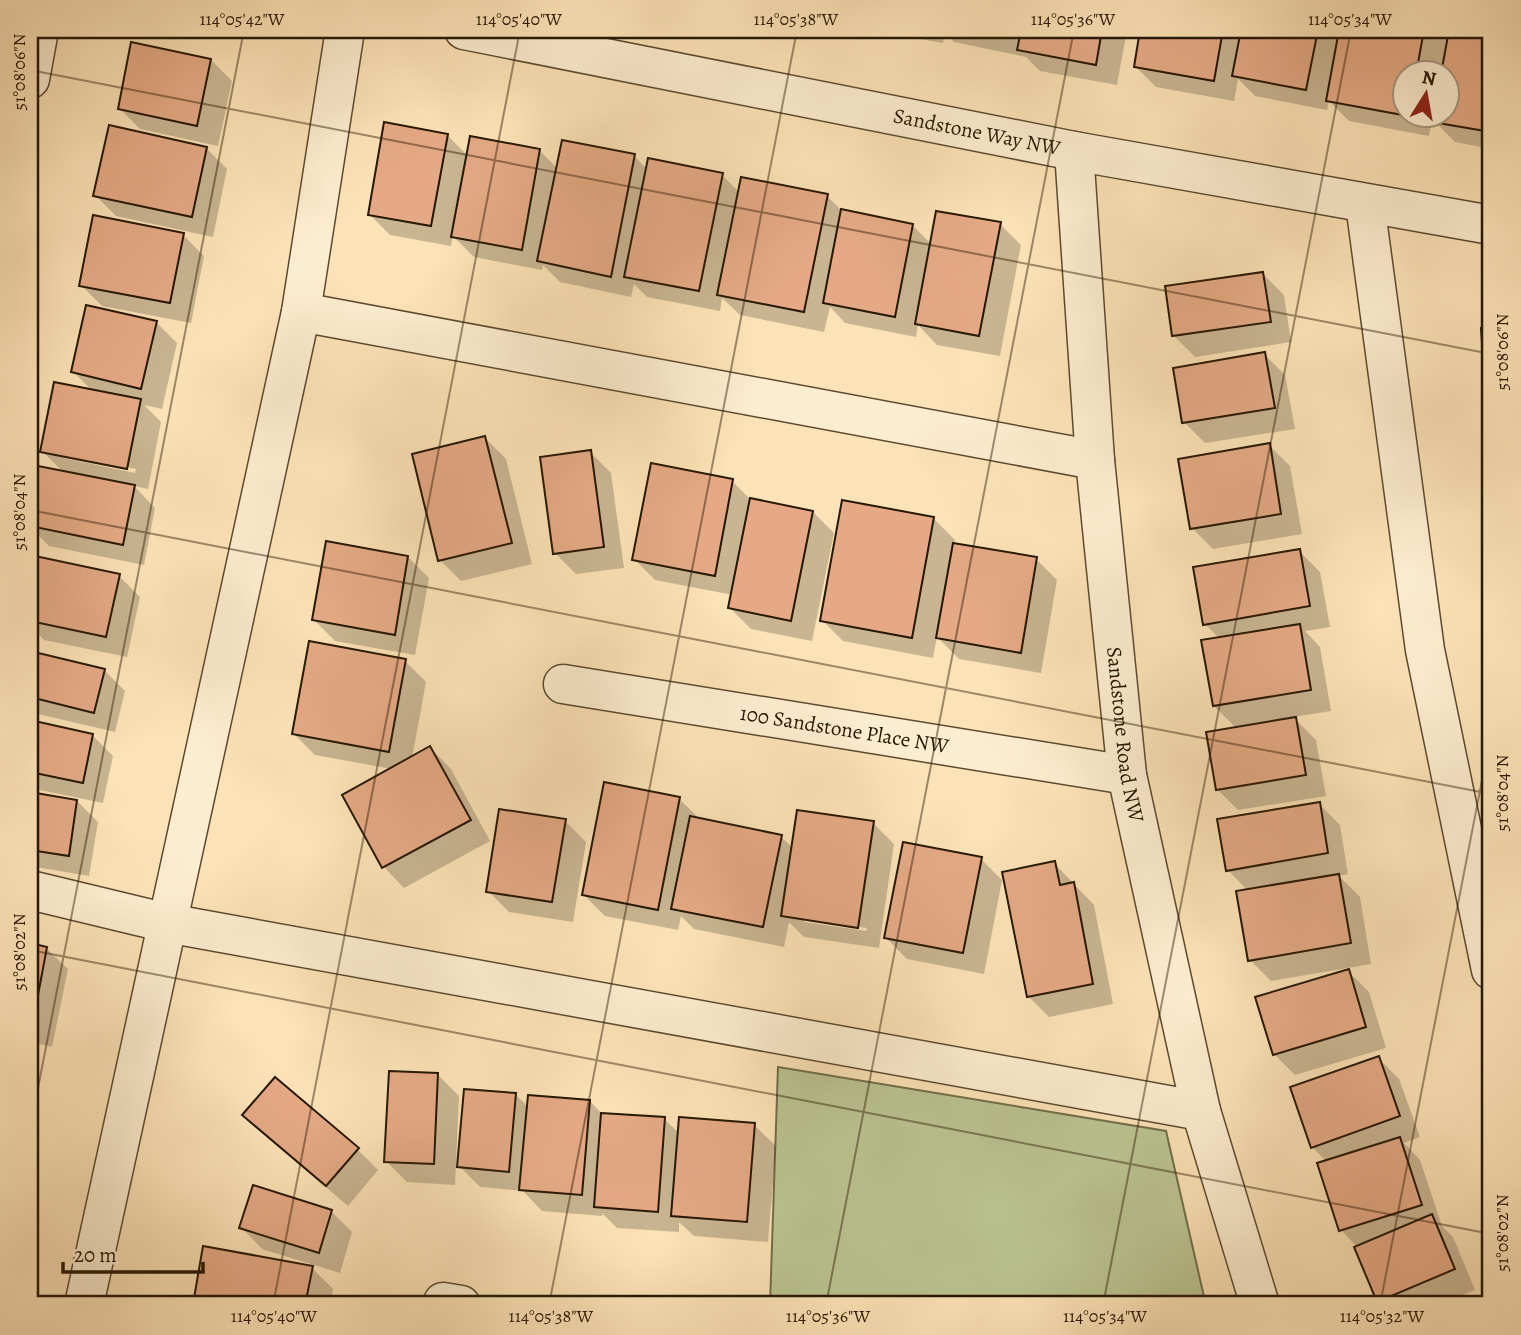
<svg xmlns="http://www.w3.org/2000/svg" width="1521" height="1335" font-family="Alegreya,serif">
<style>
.green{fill:#bbc592;stroke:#716e4a;stroke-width:2}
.shadow{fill:#0003;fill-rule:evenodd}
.building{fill:#e5aa85;stroke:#271703;stroke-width:2}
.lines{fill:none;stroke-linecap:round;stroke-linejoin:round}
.minor-casing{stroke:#5c4a30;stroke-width:41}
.minor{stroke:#fdedd0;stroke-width:38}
.ticks{fill:none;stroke:#271703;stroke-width:2;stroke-opacity:0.45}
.labels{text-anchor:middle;stroke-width:5;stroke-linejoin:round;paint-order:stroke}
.street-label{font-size:21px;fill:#271703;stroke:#fdedd0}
.neatline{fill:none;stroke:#271703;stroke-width:2.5}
.ticks-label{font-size:18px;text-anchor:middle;fill:#271703}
</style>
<rect width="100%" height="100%" fill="#fce3b7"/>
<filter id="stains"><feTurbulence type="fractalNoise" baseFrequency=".00286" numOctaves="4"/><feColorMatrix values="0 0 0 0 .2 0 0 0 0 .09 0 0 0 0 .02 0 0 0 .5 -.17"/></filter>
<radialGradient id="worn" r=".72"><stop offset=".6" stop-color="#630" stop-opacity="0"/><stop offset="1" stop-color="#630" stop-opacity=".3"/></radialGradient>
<path class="green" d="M 778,1067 L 1166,1131 L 1205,1301 L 1203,1305 L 770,1305 Z"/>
<g class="shadow">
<path d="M 870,30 L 1127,30 L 1117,85 L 1040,71 L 1026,57 L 954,42 L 945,33 L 943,43 Z"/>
<path d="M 1142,30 L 1491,30 L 1491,149 L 1455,142 L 1432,119 L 1429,136 L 1349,121 L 1329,101 L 1327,110 L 1255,96 L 1238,79 L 1234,101 L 1156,87 L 1135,66 ZM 1406,74 L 1448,74 L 1448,116 L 1406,116 Z"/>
<path d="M 211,60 L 232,81 L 218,146 L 140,129 L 119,108 Z"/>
<path d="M 447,135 L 468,156 L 539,150 L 558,169 L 634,156 L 647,169 L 722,175 L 740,193 L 827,196 L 843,212 L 912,225 L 931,244 L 1000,224 L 1021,245 L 1000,356 L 937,345 L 918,325 L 916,337 L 845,323 L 830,307 L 824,332 L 740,315 L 722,298 L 720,311 L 647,297 L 634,284 L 631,297 L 560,282 L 543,265 L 542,270 L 474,257 L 453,236 L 451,246 L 390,235 L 369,214 Z"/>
<path d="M 206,148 L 227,169 L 213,237 L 116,216 L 95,195 Z"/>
<path d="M 183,235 L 204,256 L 191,323 L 102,306 L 81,285 Z"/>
<path d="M 1263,274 L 1284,295 L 1291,342 L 1195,357 L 1174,336 Z"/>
<path d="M 156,322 L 177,343 L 162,409 L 144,405 L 161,422 L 148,489 L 134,486 L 155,508 L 144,565 L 49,546 L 30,527 L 30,518 L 39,468 L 64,473 L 42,451 L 92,391 L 73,371 ZM 64,455 L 136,469 L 135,473 L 64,458 Z"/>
<path d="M 1483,329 L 1491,329 L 1491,393 L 1486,389 Z"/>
<path d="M 1264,354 L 1285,375 L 1295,429 L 1205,443 L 1184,422 Z"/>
<path d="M 485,438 L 506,459 L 532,564 L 461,581 L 440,560 Z"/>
<path d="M 1269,445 L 1290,466 L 1302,534 L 1213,549 L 1192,528 Z"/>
<path d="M 590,452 L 611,473 L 624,568 L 576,574 L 555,553 Z"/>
<path d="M 732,481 L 752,501 L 813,512 L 834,533 L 812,641 L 751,629 L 730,608 L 733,595 L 655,580 L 634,559 Z"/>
<path d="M 934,519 L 955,540 L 954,545 L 1036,559 L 1057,580 L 1041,673 L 959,659 L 937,637 L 933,658 L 843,641 L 822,620 Z"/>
<path d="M 1299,551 L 1320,572 L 1330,627 L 1305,631 L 1320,647 L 1331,711 L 1293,717 L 1316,740 L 1326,796 L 1238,810 L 1217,789 L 1237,729 L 1214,706 L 1220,639 L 1205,624 Z"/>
<path d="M 408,557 L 429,578 L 415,655 L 335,641 L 314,620 Z"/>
<path d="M 36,558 L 119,576 L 140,597 L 127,657 L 44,640 L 30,625 L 30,587 Z"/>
<path d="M 30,653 L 104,670 L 125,691 L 115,732 L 34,713 L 30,709 Z"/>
<path d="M 405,661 L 426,682 L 412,758 L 430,748 L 451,769 L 490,841 L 404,888 L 384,867 L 344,795 L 392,769 L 315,755 L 294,734 Z"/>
<path d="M 30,722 L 92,735 L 113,756 L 103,803 L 30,788 Z"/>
<path d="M 30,794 L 77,801 L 98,822 L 89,876 L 30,866 Z"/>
<path d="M 679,799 L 700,819 L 781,837 L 793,848 L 873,823 L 894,844 L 879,948 L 804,937 L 789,922 L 784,947 L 694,929 L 681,916 L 678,930 L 605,916 L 584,895 ZM 804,918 L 867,928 L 866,931 L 804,922 Z"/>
<path d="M 1319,804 L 1340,825 L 1348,874 L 1339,876 L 1360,897 L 1371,964 L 1271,981 L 1250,960 L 1248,891 L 1228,870 Z"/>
<path d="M 565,821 L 586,842 L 573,922 L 509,912 L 488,891 Z"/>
<path d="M 981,859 L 1002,880 L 984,974 L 907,959 L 886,938 Z"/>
<path d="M 1054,863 L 1094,905 L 1113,1004 L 1049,1017 L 1028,996 Z"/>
<path d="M 30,945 L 46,948 L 68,969 L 52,1047 L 30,1042 Z"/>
<path d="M 1348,971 L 1369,992 L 1386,1048 L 1295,1075 L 1274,1054 Z"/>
<path d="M 1378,1058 L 1399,1079 L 1420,1137 L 1404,1143 L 1420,1160 L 1442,1226 L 1453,1237 L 1475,1290 L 1438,1305 L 1383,1305 L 1379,1301 L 1358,1248 L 1341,1230 L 1327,1162 L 1312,1147 Z"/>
<path d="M 30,1070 L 40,1080 L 30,1133 Z"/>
<path d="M 438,1075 L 459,1096 L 455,1185 L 407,1182 L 386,1161 Z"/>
<path d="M 516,1095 L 529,1108 L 590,1101 L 603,1115 L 664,1119 L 680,1134 L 754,1125 L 776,1146 L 768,1242 L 694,1236 L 679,1222 L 679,1232 L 617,1228 L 602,1213 L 602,1216 L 542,1211 L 523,1191 L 480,1187 L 459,1166 Z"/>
<path d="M 245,1115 L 357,1149 L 378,1170 L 348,1206 L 266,1136 Z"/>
<path d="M 331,1211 L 352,1232 L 340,1273 L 262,1249 L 241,1227 Z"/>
<path d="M 312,1268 L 333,1289 L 330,1305 L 197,1305 L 195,1303 Z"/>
</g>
<g class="building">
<path d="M 970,30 L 1007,30 L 1006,37 Z"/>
<path d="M 1021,30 L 1102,30 L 1096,65 L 1017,50 Z"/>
<path d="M 1140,30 L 1223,30 L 1214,81 L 1134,67 Z"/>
<path d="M 1241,30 L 1318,30 L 1306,90 L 1232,76 Z"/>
<path d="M 1339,30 L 1424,30 L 1416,74 L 1406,74 L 1406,116 L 1408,116 L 1326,101 Z"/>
<path d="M 1449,30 L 1491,30 L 1491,132 L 1432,122 L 1434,116 L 1448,116 L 1448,74 L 1441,74 Z"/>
<path d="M 131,42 L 211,59 L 197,126 L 118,109 Z"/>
<path d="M 384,122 L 448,134 L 431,226 L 368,215 Z"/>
<path d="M 109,125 L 207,147 L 192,217 L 93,196 Z"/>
<path d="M 470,136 L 540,149 L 522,250 L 451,237 Z"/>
<path d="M 562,140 L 635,154 L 611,277 L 537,261 Z"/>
<path d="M 648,158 L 723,173 L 699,291 L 624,277 Z"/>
<path d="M 741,177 L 828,194 L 804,312 L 717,295 Z"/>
<path d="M 841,209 L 913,224 L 895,317 L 823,303 Z"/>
<path d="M 936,211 L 1001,222 L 979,336 L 915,324 Z"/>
<path d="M 93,215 L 184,233 L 170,303 L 79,286 Z"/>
<path d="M 1263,272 L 1271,322 L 1172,336 L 1165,286 Z"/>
<path d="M 86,305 L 157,321 L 141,389 L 71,372 Z"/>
<path d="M 1491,327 L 1491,389 L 1485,389 L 1481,328 Z"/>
<path d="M 1265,352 L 1275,408 L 1182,423 L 1173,368 Z"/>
<path d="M 54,382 L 141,399 L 127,469 L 40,452 Z"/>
<path d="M 1491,428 L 1491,482 L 1485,429 Z"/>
<path d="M 485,436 L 512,543 L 438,561 L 412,454 Z"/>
<path d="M 1270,443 L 1281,514 L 1190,529 L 1178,459 Z"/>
<path d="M 591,450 L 604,547 L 553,554 L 540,457 Z"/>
<path d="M 651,463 L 733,479 L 715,576 L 632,560 Z"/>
<path d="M 38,466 L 135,485 L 123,545 L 30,526 L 30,509 Z"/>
<path d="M 750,498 L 813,511 L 791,621 L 728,608 Z"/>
<path d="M 842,500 L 934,517 L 912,638 L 820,621 Z"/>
<path d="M 1488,511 L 1491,511 L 1491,561 Z"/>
<path d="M 326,541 L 408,556 L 395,635 L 312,620 Z"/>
<path d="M 953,543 L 1037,557 L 1021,653 L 936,638 Z"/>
<path d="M 1300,549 L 1310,606 L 1203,625 L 1193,567 Z"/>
<path d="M 35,556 L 120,574 L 106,637 L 30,621 L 30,579 Z"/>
<path d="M 1300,624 L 1311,690 L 1213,706 L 1201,640 Z"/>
<path d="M 309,641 L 406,659 L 389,752 L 292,734 Z"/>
<path d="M 30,651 L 105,669 L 94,713 L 30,697 Z"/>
<path d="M 1296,717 L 1306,775 L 1216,790 L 1206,732 Z"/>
<path d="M 30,720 L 93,734 L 83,783 L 30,772 Z"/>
<path d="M 430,746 L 471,820 L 382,868 L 342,795 Z"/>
<path d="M 604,782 L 680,797 L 658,910 L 582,895 Z"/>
<path d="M 30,792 L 77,800 L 69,856 L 30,850 Z"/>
<path d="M 1320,802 L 1328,853 L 1226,871 L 1217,819 Z"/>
<path d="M 499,809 L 566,819 L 552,902 L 486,892 Z"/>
<path d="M 797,810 L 874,821 L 858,928 L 781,916 Z"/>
<path d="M 690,816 L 782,835 L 763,927 L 671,909 Z"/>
<path d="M 903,842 L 982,857 L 963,953 L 884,938 Z"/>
<path d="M 1055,861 L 1060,885 L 1074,882 L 1093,984 L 1027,997 L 1002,872 Z"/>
<path d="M 1339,874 L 1351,943 L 1248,961 L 1236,891 Z"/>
<path d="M 30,943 L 47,947 L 32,1027 L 30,1026 Z"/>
<path d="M 1349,969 L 1366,1027 L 1273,1055 L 1255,997 Z"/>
<path d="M 1379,1056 L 1400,1116 L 1311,1148 L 1290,1087 Z"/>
<path d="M 389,1071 L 438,1073 L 434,1164 L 384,1162 Z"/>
<path d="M 275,1077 L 359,1148 L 326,1186 L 242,1115 Z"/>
<path d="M 464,1089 L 516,1093 L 509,1172 L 457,1167 Z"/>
<path d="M 528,1095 L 590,1100 L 582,1195 L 519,1190 Z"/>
<path d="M 601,1113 L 665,1117 L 658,1212 L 594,1207 Z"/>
<path d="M 679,1117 L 755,1123 L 747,1222 L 671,1216 Z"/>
<path d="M 1400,1137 L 1422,1205 L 1339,1231 L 1317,1163 Z"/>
<path d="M 253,1185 L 332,1210 L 319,1253 L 239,1228 Z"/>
<path d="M 1432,1214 L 1455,1269 L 1377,1302 L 1354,1247 Z"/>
<path d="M 203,1246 L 313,1266 L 305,1305 L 193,1304 Z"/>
</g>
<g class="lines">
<defs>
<g id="minor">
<path id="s1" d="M 464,30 L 1074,151 L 1491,225"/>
<path d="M 30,79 L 39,30"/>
<path id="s2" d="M 1074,151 L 1095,460 L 1127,775 L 1201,1111 L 1260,1305"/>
<path d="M 1365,204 L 1425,650 L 1491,970"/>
<path d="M 301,312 L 1095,460"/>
<path id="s3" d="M 563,684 L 1127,775"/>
<path d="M 30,890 L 167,923 L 1201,1111"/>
<path d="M 443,1302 L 461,1305"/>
<path d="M 84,1305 L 301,312 L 345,30"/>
</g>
</defs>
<use href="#minor" class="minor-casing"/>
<use href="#minor" class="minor"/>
</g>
<path class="ticks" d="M 30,70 L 1491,354M 30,510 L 1491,794M 30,950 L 1491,1234M 30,1129 L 244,30M 273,1305 L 520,30M 549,1305 L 797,30M 826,1305 L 1074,30M 1103,1305 L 1351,30M 1380,1305 L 1491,734"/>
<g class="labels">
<g class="street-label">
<text dy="7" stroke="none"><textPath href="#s1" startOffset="523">Sandstone Way NW</textPath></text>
<text dy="7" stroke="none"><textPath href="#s3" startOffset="285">100 Sandstone Place NW</textPath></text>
<text dy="7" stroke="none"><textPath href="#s2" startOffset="586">Sandstone Road NW</textPath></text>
</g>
</g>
<rect width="1521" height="1335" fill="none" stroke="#fce3b7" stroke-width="77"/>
<g transform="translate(1426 94) rotate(11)"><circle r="33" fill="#fdedd0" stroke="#a7977e" stroke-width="2"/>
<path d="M0-5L12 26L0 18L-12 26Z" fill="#8f2418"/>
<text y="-10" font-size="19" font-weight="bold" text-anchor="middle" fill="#271703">N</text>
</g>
<path d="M63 1262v10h140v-10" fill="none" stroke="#271703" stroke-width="3.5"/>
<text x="74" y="1262" font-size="21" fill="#271703" stroke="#fdedd0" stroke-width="5" paint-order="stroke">20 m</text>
<rect x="38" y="38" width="1444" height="1258" class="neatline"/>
<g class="ticks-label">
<text x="242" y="25">114°05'42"W</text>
<text x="519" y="25">114°05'40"W</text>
<text x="796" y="25">114°05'38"W</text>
<text x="1073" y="25">114°05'36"W</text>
<text x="1350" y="25">114°05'34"W</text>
<text transform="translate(19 72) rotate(-90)" y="6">51°08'06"N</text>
<text transform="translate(1502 352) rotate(-90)" y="6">51°08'06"N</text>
<text transform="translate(19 512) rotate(-90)" y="6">51°08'04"N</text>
<text transform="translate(1502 793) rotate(-90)" y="6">51°08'04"N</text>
<text transform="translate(19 952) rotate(-90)" y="6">51°08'02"N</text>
<text transform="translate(1502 1233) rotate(-90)" y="6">51°08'02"N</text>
<text x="274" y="1322">114°05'40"W</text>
<text x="551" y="1322">114°05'38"W</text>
<text x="828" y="1322">114°05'36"W</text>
<text x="1105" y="1322">114°05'34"W</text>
<text x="1382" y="1322">114°05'32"W</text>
</g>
<rect width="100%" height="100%" filter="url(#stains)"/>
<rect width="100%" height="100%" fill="url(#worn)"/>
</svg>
